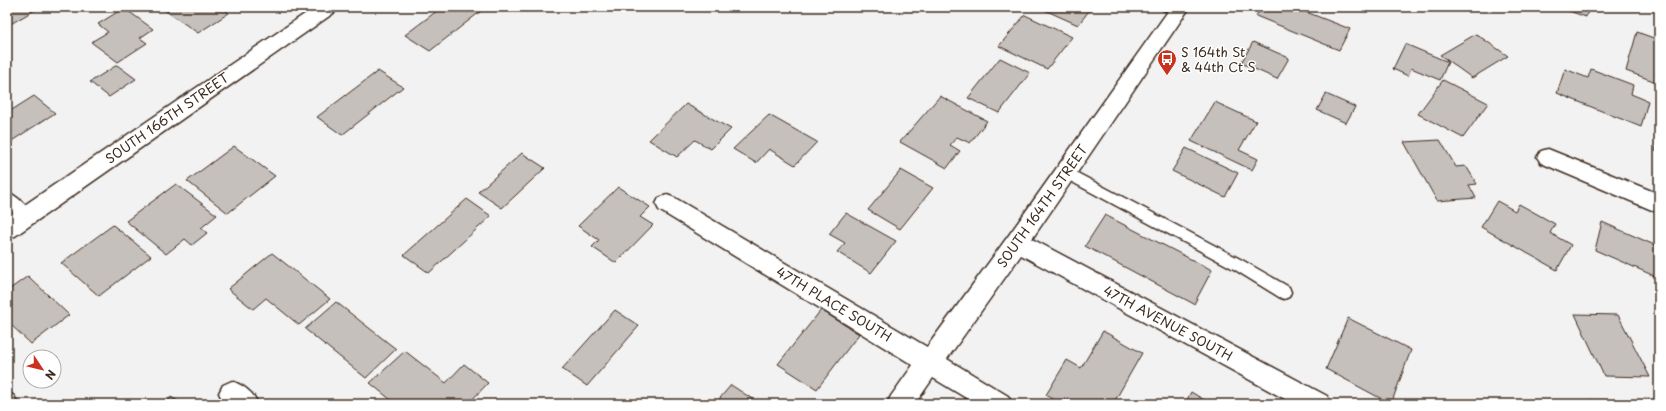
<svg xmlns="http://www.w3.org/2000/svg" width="1666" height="411" font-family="'Playpen Sans',sans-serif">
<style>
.building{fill:#c6c0bd;stroke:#3b2a1e}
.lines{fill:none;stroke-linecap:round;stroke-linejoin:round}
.service-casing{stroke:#3b2a1e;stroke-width:3}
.minor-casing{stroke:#3b2a1e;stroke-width:3}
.path{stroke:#3b2a1e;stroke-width:2.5;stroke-dasharray:4 3;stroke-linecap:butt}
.service{fill:#fff;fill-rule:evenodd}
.minor{fill:#fff;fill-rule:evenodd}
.labels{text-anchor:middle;stroke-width:3;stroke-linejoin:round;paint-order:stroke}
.poi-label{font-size:13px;fill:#3b2a1e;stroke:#fff;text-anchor:start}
.street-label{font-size:13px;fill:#3b2a1e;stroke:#fff}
</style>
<rect width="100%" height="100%" fill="#f3f2f2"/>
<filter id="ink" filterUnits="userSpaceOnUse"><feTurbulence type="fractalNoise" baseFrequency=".025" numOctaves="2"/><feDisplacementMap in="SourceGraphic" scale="8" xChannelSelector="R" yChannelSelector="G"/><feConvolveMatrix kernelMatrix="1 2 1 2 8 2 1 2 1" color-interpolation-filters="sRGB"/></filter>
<g filter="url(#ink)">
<g class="building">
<path d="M 7,7 L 40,7 L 7,26 Z"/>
<path d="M 160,7 L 221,7 L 229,13 L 198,33 Z"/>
<path d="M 442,7 L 474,7 L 481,11 L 430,51 L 405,35 Z"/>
<path d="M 1038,7 L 1092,7 L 1078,25 Z"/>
<path d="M 1262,7 L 1302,7 L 1301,10 L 1350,29 L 1339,50 L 1256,16 Z"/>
<path d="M 1558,7 L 1589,7 L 1586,17 Z"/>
<path d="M 124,8 L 153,29 L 140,38 L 147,43 L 118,62 L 91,42 L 108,32 L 98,24 Z"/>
<path d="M 1025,15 L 1072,37 L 1047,69 L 999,46 Z"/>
<path d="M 1637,32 L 1659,40 L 1659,83 L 1626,71 Z"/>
<path d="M 1476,34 L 1508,56 L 1472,78 L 1440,55 Z"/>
<path d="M 1253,42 L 1289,58 L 1277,79 L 1241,63 Z"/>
<path d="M 1405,44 L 1448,62 L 1440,80 L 1411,68 L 1408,76 L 1393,69 Z"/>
<path d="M 1000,58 L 1030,73 L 999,113 L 968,98 Z"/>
<path d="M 117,65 L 136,79 L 109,97 L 90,82 Z"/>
<path d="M 1565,69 L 1588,78 L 1591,69 L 1633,85 L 1631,94 L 1648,101 L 1641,127 L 1557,93 Z"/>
<path d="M 378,71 L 403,87 L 342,135 L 317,117 Z"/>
<path d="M 1443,80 L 1488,103 L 1463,138 L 1418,114 Z"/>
<path d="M 1326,94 L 1355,107 L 1346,123 L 1317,110 Z"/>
<path d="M 34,96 L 55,113 L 7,144 L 7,113 Z"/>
<path d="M 940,96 L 987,121 L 970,143 L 957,137 L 950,145 L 960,151 L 947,168 L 900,142 Z"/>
<path d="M 1215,102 L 1256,121 L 1239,150 L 1258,159 L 1252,170 L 1191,141 Z"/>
<path d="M 686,104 L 731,129 L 711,149 L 695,140 L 677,157 L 649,140 Z"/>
<path d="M 769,115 L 817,142 L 795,165 L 769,149 L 756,163 L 733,149 Z"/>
<path d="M 1659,133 L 1659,152 L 1655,151 Z"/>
<path d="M 1440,140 L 1456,167 L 1466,166 L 1477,184 L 1469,185 L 1476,198 L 1437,201 L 1404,142 Z"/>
<path d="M 234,146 L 275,176 L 228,213 L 187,181 Z"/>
<path d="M 1186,148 L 1238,173 L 1225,197 L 1172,171 Z"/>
<path d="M 522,153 L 545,168 L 502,208 L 478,192 Z"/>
<path d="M 901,170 L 933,188 L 900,229 L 868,210 Z"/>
<path d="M 176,184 L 217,215 L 201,228 L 207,233 L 192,245 L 185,239 L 166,254 L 126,221 Z"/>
<path d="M 618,187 L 650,207 L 640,217 L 653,225 L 616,263 L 592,247 L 599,240 L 578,226 Z"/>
<path d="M 467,199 L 491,216 L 429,273 L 404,255 Z"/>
<path d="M 1497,201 L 1515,211 L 1519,204 L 1555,224 L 1550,233 L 1571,245 L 1557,270 L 1481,227 Z"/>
<path d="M 846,213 L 896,241 L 871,273 L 837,252 L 845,243 L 829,234 Z"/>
<path d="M 1105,215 L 1212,270 L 1194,304 L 1085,246 Z"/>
<path d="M 1602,222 L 1659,247 L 1659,278 L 1595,250 Z"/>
<path d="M 113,225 L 151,256 L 99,296 L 61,263 Z"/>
<path d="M 272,253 L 330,299 L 299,325 L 266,298 L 253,309 L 228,289 Z"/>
<path d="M 28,276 L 69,315 L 31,344 L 7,321 L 7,291 Z"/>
<path d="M 336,302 L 396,349 L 366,378 L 305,329 Z"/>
<path d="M 615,310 L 639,326 L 587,386 L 562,369 Z"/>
<path d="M 821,310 L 859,334 L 817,389 L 778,364 Z"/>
<path d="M 1575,314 L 1618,315 L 1650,377 L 1604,376 Z"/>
<path d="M 1348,318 L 1411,350 L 1391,404 L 1326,369 Z"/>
<path d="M 1103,331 L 1142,353 L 1113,404 L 1060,404 L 1046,395 L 1067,360 L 1081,368 Z"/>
<path d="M 405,351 L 446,383 L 464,364 L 488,383 L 468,404 L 396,404 L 370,383 Z"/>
<path d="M 731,385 L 760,404 L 715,404 Z"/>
<path d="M 1191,392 L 1211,404 L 1185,404 Z"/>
<path d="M 171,397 L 183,404 L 165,404 Z"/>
<path d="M 1590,400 L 1659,402 L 1659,404 L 1592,404 Z"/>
</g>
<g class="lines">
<defs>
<g id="service">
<path d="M 1161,7 L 1179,7 L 1184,11 L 1182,14 L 1178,15 L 1163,10 Z"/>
<path d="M 1066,167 L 1242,260 L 1289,287 L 1291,292 L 1289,297 L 1284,299 L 1279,297 L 1232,268 L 1061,176 L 1059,172 L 1061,168 Z"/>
<path d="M 7,192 C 16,195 29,207 33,216 L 31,220 C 21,224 14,213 7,207 Z"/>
<path d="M 7,392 L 13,395 L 19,404 L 7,404 Z"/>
</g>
<g id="minor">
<path d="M 315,7 L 337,7 L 335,12 L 15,236 L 7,238 L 7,217 Z"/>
<path d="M 1171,7 L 1190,7 L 1032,239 L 1327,396 L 1331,404 L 1294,404 L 1021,255 L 947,359 L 1008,396 L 1012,404 L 976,404 L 933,378 L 915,404 L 887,404 L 891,396 L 913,365 L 659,210 L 656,204 L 659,198 L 667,195 L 675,198 L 927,347 L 1009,235 Z"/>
<path d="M 1548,149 L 1659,194 L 1659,213 L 1541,163 L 1537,157 L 1541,151 Z"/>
<path d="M 232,381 C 244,386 253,392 258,404 L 226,404 L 223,401 L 219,393 L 223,385 Z"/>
</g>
</defs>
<use href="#service" class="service-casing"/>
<use href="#minor" class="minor-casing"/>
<path class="path" d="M 1651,7 L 1659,14"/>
<use href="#service" class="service"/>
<use href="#minor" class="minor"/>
</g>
</g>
<defs>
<symbol id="bus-pin" viewBox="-11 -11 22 30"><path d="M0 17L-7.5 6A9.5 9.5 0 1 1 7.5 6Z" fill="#c8321e" stroke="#fff"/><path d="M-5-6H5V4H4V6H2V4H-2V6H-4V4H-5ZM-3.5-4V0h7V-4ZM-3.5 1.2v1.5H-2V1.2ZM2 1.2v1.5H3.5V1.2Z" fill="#fff"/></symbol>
</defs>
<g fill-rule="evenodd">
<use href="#bus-pin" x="1156" y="48" width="22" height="30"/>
</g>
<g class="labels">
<g class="poi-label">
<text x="1181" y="57">S 164th St<tspan x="1181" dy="15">&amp; 44th Ct S</tspan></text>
</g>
<g class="street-label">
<text transform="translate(167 118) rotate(-35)" y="5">SOUTH 166TH STREET</text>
<text transform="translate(1042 206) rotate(-55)" y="5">SOUTH 164TH STREET</text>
<text transform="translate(834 304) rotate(31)" y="5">47TH PLACE SOUTH</text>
<text transform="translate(1168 323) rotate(28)" y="5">47TH AVENUE SOUTH</text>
</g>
</g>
<rect width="1666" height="411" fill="none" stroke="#fff" stroke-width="24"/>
<rect x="12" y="12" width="1642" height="387" fill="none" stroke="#3b2a1e" stroke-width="1.5" filter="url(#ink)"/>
<g transform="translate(42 369) rotate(125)"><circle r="19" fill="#ffffff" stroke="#b1aaa5"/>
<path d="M0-3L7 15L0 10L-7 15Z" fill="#c8321e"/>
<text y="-6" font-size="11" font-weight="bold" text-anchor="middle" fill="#3b2a1e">N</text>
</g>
</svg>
